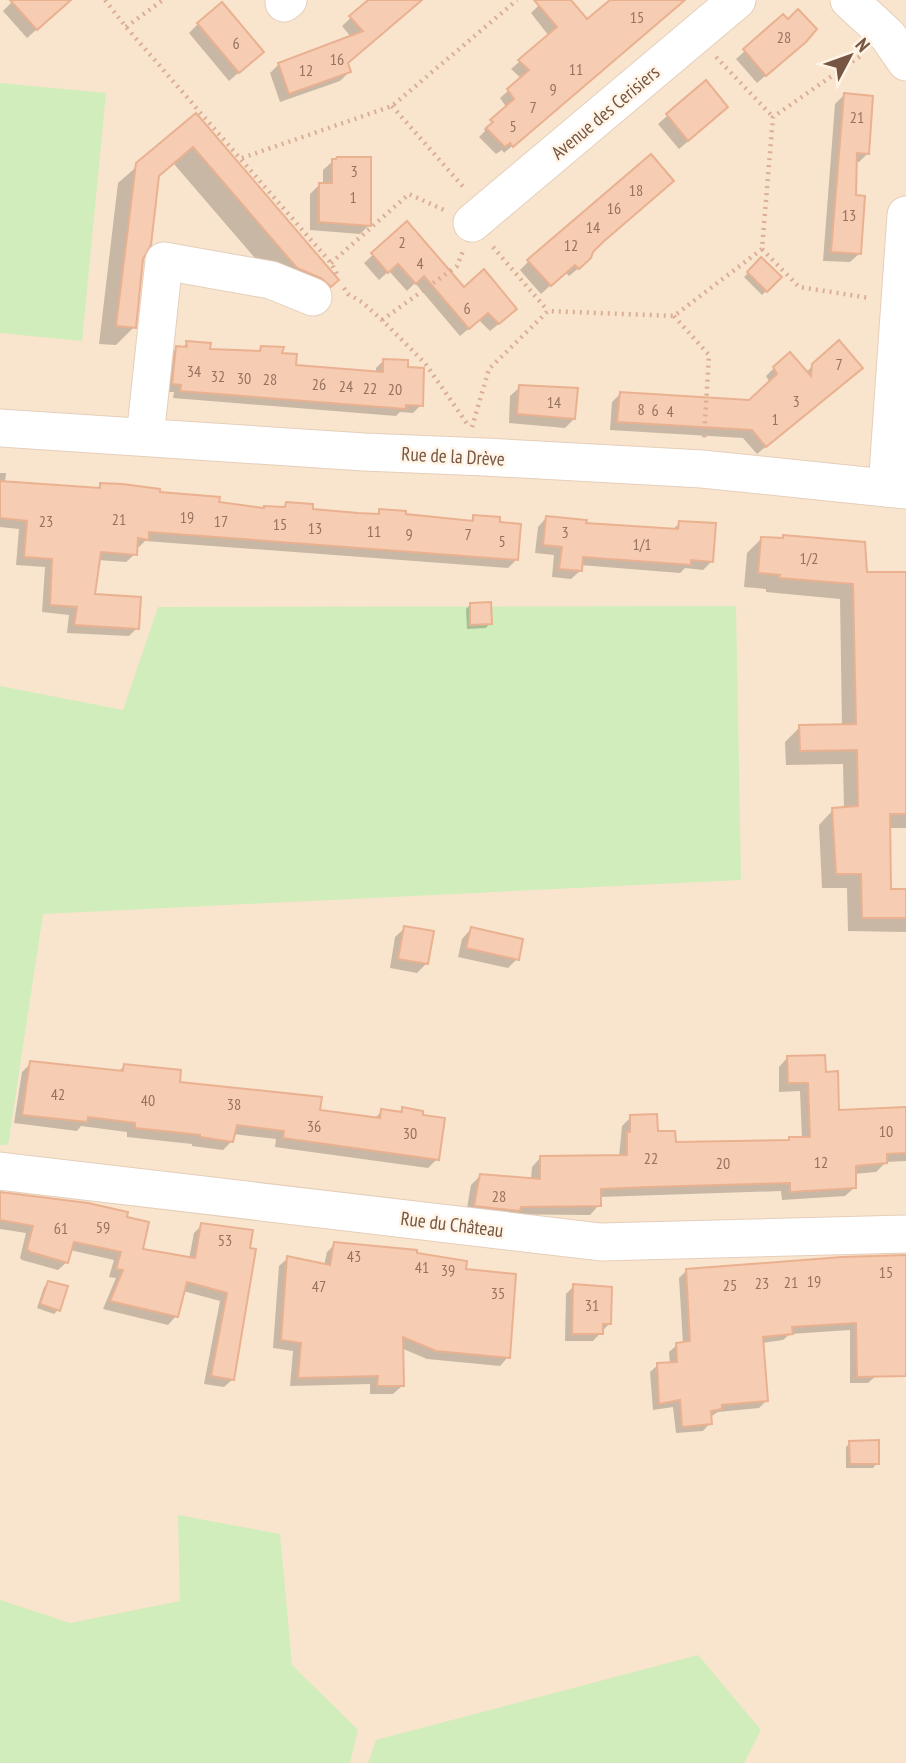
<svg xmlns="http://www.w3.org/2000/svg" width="906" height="1763" font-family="'PT Sans Narrow',sans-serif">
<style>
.residential{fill:#f9e5cd}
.green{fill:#d0edbb}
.shadow{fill:#0003}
.building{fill:#f6ccb2;stroke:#eab191;stroke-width:2}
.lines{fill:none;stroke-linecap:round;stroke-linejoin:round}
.minor-casing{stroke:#e5cebb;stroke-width:39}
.path{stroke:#dbaf96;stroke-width:4.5;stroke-dasharray:2 5;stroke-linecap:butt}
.minor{stroke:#fff;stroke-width:37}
.labels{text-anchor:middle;stroke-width:5;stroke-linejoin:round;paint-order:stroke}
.number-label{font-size:16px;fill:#96735f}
.street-label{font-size:19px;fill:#765543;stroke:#fff4e5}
</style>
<rect width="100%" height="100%" fill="#fef1dd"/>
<rect class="residential" x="0" y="0" width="906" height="1763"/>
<g class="green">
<path d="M 0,83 L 106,93 L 82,341 L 0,333 Z"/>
<path d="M 736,606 L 741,880 L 43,914 L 8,1145 L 0,1145 L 0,686 L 123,710 L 158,607 Z"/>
<path d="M 178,1515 L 280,1534 L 292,1665 L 358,1730 L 350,1763 L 0,1763 L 0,1600 L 70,1623 L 180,1601 Z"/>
<path d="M 698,1655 L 761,1730 L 744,1763 L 368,1763 L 376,1740 Z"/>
</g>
<g class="shadow">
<path d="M 14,0 L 61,0 L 55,13 L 27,38 L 3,11 Z"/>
<path d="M 370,0 L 421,0 L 346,64 L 349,72 L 340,81 L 280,102 L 270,73 L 279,64 L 351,37 L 342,26 Z"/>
<path d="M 544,0 L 569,0 L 587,21 L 633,0 L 683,0 L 504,153 L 502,150 L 496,154 L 479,137 L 485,131 L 484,129 L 507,108 L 500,98 L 522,79 L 511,69 L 549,36 L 531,13 Z"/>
<path d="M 783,17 L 787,22 L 795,50 L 757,83 L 736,59 Z"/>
<path d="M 198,24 L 252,61 L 229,81 L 189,33 Z"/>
<path d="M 705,83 L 718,116 L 679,149 L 658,124 Z"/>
<path d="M 844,95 L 868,153 L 859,162 L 855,162 L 854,197 L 859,254 L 850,262 L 823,261 L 835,104 Z"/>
<path d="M 196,115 L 336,280 L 318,298 L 279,286 L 174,164 L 157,178 L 141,258 L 134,327 L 116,345 L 99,344 L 118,183 Z"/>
<path d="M 333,161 L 369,225 L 360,234 L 310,230 L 310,194 L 319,185 L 323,185 L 323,170 Z"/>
<path d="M 662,189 L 591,253 L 580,267 L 569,276 L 565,272 L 541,294 L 520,270 L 529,261 Z"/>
<path d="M 407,224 L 464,289 L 507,317 L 490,331 L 479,320 L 460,336 L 415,283 L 407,291 L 389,271 L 379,280 L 364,263 Z"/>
<path d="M 761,260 L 779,278 L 762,295 L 744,277 Z"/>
<path d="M 187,343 L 208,350 L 256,353 L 261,348 L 280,355 L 294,367 L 376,373 L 376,368 L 384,360 L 421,405 L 413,413 L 400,412 L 396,416 L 173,398 L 174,392 L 165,392 L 169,356 L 177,348 L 182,348 Z"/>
<path d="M 813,365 L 852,375 L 757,454 L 743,438 L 610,430 L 612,402 L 620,394 L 750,402 L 770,383 L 766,376 L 774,368 L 806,373 Z"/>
<path d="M 520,387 L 574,419 L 565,428 L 509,423 L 510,396 Z"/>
<path d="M 0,473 L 6,473 L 5,483 L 95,490 L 101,484 L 263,510 L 282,509 L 286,504 L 311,511 L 375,516 L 380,510 L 405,516 L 469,522 L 474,517 L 517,559 L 508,568 L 145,541 L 139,547 L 136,547 L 135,554 L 126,562 L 98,560 L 93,596 L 137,628 L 129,636 L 67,633 L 69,615 L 42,612 L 45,567 L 16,565 L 19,529 L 0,527 Z"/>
<path d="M 546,518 L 584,524 L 672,530 L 680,523 L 712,561 L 703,570 L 685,568 L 680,573 L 580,565 L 580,571 L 571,579 L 552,577 L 554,555 L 535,553 L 538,527 Z"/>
<path d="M 762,538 L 865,574 L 906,573 L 906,828 L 888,828 L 889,891 L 906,890 L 906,932 L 848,931 L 847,888 L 822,888 L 819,825 L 833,810 L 844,809 L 843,764 L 786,765 L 785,742 L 800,727 L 842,726 L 840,599 L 766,592 L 766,589 L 744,587 L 747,553 Z"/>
<path d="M 470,605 L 490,623 L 486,628 L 467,629 L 466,609 Z"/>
<path d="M 405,928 L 426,964 L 417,973 L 390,968 L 395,937 Z"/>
<path d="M 471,929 L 517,959 L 508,968 L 458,957 L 462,939 Z"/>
<path d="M 788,1057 L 824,1073 L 837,1112 L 906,1109 L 906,1161 L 886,1162 L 876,1172 L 854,1174 L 855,1187 L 845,1196 L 782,1200 L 781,1191 L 599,1197 L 599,1205 L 590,1215 L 466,1214 L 471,1185 L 480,1176 L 531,1180 L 532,1167 L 541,1157 L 619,1157 L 622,1126 L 631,1117 L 674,1144 L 787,1141 L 789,1139 L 802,1139 L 800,1091 L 779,1092 L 779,1067 Z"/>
<path d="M 31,1063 L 118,1072 L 125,1065 L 178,1083 L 318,1111 L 374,1119 L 382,1111 L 398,1113 L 402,1109 L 437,1159 L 428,1168 L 275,1147 L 276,1139 L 233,1134 L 232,1141 L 223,1150 L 192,1146 L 192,1144 L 127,1137 L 127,1132 L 81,1126 L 77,1131 L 14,1123 L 22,1072 Z"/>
<path d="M 0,1195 L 125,1219 L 141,1251 L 189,1259 L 194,1233 L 202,1225 L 251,1232 L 233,1379 L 224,1387 L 204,1384 L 220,1301 L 183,1291 L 176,1316 L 168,1325 L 103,1309 L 116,1278 L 109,1277 L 114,1260 L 70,1250 L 67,1262 L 58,1270 L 22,1260 L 20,1258 L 26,1233 L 0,1229 Z"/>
<path d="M 335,1244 L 415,1254 L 464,1271 L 508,1357 L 500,1366 L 427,1359 L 401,1348 L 402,1386 L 393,1394 L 370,1394 L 370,1384 L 290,1386 L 293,1351 L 273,1348 L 279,1266 L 288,1258 L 324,1266 L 327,1252 Z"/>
<path d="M 906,1256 L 906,1374 L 876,1376 L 868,1383 L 850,1383 L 850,1330 L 790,1334 L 783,1340 L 762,1343 L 767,1400 L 759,1408 L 718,1412 L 710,1417 L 710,1423 L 703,1431 L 676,1433 L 673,1407 L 653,1410 L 650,1372 L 658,1365 L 670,1364 L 669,1352 L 677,1345 L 683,1344 L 679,1278 L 686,1271 Z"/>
<path d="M 48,1283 L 58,1310 L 54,1314 L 37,1308 L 44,1287 Z"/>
<path d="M 574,1286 L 609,1324 L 593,1341 L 565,1341 L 566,1294 Z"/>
<path d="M 850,1443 L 877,1463 L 873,1468 L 846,1468 L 846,1447 Z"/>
</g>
<g class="building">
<path d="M 10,0 L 71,0 L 37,30 Z"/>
<path d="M 368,0 L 422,0 L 348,63 L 351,72 L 289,94 L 278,63 L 363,31 L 349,16 Z"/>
<path d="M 534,0 L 571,0 L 587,19 L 610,0 L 685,0 L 513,147 L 510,143 L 505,147 L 486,128 L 493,122 L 490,120 L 514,99 L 507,89 L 529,70 L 518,60 L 557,27 Z"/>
<path d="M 222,2 L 264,52 L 239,73 L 197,23 Z"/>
<path d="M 798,9 L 817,29 L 806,42 L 766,76 L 743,49 L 783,14 L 788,19 Z"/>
<path d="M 706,80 L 728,107 L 688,141 L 666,114 Z"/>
<path d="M 844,93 L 873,96 L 869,154 L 857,153 L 856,195 L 865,196 L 861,254 L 831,252 Z"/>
<path d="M 196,113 L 339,280 L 331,287 L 321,278 L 297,268 L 193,147 L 159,176 L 151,245 L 143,259 L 136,328 L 116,326 L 136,163 Z"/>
<path d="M 651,154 L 674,181 L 603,242 L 593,252 L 591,258 L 579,269 L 575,265 L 551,286 L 527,260 Z"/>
<path d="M 337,157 L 371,157 L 371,226 L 319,222 L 319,183 L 332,183 L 332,159 L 336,159 Z"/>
<path d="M 407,221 L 464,287 L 484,269 L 517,309 L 499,324 L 488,313 L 469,329 L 424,276 L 416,284 L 398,264 L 388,273 L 371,253 Z"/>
<path d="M 761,257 L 782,277 L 767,292 L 747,272 Z"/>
<path d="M 839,340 L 863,368 L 766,447 L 752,430 L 617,422 L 620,392 L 749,400 L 777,374 L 773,367 L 790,352 L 811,376 L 812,364 Z"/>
<path d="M 186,341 L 211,343 L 210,349 L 260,351 L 261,346 L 284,347 L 282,353 L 297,354 L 296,365 L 383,372 L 383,359 L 408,360 L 408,367 L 424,368 L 423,406 L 406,405 L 406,409 L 180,391 L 181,385 L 172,384 L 176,346 L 187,347 Z"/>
<path d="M 519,385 L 578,388 L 575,419 L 517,414 Z"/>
<path d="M 0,481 L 100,488 L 100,483 L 122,484 L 160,489 L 160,492 L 220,497 L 219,502 L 264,508 L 264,506 L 285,507 L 286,502 L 313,504 L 313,509 L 358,513 L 379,514 L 379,509 L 406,511 L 406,514 L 473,521 L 473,515 L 500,517 L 500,522 L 521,524 L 518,560 L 149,532 L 149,540 L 138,538 L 137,555 L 101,552 L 95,594 L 141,597 L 139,629 L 74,625 L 77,607 L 50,605 L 52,559 L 24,557 L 27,521 L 0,518 Z"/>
<path d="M 546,516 L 587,520 L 586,523 L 678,529 L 679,521 L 716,523 L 713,562 L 691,560 L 691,565 L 583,557 L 582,571 L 559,569 L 562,547 L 543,545 Z"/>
<path d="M 783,535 L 865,542 L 867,572 L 906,572 L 906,814 L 890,814 L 891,889 L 906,889 L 906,918 L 862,918 L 861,874 L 836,874 L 832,808 L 858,806 L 857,750 L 800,751 L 799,725 L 856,724 L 853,584 L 779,578 L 780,575 L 758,573 L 761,537 L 783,538 Z"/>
<path d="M 491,602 L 492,624 L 470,625 L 470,603 Z"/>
<path d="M 404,926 L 434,931 L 428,964 L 398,959 Z"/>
<path d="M 471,927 L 523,939 L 519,960 L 466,948 Z"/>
<path d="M 825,1055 L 826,1072 L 838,1071 L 839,1110 L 906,1107 L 906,1153 L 887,1154 L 887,1163 L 856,1166 L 856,1188 L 790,1192 L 790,1183 L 648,1187 L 601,1189 L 601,1206 L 521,1207 L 520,1211 L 474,1206 L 480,1174 L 540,1179 L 540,1156 L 627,1155 L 627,1132 L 630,1132 L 630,1115 L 657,1114 L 658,1131 L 675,1131 L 676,1142 L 789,1140 L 789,1137 L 810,1137 L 808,1083 L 788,1083 L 787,1056 Z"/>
<path d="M 30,1061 L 123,1071 L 124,1064 L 181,1070 L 180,1082 L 322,1097 L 320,1110 L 380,1118 L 381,1109 L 402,1112 L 402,1107 L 423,1111 L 423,1115 L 445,1118 L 439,1160 L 283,1138 L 284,1131 L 237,1125 L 233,1142 L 200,1137 L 200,1135 L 135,1128 L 135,1123 L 88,1117 L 87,1122 L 22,1115 Z"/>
<path d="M 0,1192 L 88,1203 L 128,1212 L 127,1217 L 149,1222 L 143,1249 L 195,1258 L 201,1223 L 253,1230 L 250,1248 L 256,1249 L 234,1380 L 211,1376 L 227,1293 L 187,1282 L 178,1317 L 110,1301 L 123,1270 L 116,1269 L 121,1252 L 74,1242 L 68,1263 L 30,1252 L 27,1249 L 33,1226 L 0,1220 Z"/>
<path d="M 334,1242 L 417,1250 L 417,1253 L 467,1261 L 466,1269 L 516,1274 L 510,1358 L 436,1351 L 403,1337 L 404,1386 L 377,1386 L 378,1376 L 298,1378 L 301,1343 L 281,1340 L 287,1256 L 330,1265 Z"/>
<path d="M 906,1255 L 906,1376 L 857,1377 L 856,1323 L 792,1327 L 793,1334 L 763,1337 L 768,1401 L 722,1405 L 722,1409 L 711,1411 L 712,1424 L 682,1427 L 680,1400 L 659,1404 L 657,1363 L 677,1362 L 676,1343 L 690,1341 L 686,1269 L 842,1257 Z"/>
<path d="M 48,1281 L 68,1286 L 60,1311 L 40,1304 Z"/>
<path d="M 573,1284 L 612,1287 L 611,1324 L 603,1324 L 603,1334 L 572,1334 Z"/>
<path d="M 879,1440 L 879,1464 L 850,1464 L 849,1441 Z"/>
</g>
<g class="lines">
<defs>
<g id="minor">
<path d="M 849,0 L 888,36 L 906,62"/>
<path d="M 284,3 L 288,0"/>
<path d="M 472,223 L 737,0"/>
<path d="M 0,428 L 364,452 L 485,457 L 702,469 L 906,490"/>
<path d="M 145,437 L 164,261 L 271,280 L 313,297"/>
<path d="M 887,488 L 906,215"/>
<path d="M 0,1171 L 601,1242 L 906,1234"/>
</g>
</defs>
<use href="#minor" class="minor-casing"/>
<g class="path">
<path d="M 105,0 L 126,27 L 331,263 L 337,274"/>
<path d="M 126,27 L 163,0"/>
<path d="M 716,57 L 773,117"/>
<path d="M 392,106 L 465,189"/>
<path d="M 242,158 L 392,106 L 517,0"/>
<path d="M 493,247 L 548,311"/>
<path d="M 762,249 L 799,287 L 870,298"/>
<path d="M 331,263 L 409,194 L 444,210"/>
<path d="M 344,288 L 348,294 L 362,302 L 382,320 L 425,363 L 468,425"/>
<path d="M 674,316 L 709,355 L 704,438"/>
<path d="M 382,320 L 457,266 L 463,251"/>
<path d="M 472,427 L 489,369 L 548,311 L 674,316 L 762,249 L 773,117 L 862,55"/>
</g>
<use href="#minor" class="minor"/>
</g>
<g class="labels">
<g class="number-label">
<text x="637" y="23">15</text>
<text x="784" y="43">28</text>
<text x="236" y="49">6</text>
<text x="337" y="65">16</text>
<text x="576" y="75">11</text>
<text x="306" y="76">12</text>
<text x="553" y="95">9</text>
<text x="533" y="113">7</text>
<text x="857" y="123">21</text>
<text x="513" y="132">5</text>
<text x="354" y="177">3</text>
<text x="636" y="196">18</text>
<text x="353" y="203">1</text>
<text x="614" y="214">16</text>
<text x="849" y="221">13</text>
<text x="593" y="233">14</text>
<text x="402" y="248">2</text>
<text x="571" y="251">12</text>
<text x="420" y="269">4</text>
<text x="467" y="314">6</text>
<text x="839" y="370">7</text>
<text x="194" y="377">34</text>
<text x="218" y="382">32</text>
<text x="244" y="384">30</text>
<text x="270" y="385">28</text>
<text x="319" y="390">26</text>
<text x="346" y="392">24</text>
<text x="370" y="394">22</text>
<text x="395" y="395">20</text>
<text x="796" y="407">3</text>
<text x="554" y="408">14</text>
<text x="641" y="415">8</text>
<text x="655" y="416">6</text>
<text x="670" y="417">4</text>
<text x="775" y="425">1</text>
<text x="187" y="523">19</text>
<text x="119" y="525">21</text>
<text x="46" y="527">23</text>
<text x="221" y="527">17</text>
<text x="280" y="530">15</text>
<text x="315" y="534">13</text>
<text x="374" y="537">11</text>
<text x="565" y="538">3</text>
<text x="409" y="540">9</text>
<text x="468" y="540">7</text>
<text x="502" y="547">5</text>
<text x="642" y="550">1/1</text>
<text x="809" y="564">1/2</text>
<text x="58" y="1100">42</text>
<text x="148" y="1106">40</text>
<text x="234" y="1110">38</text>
<text x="314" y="1132">36</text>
<text x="886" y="1137">10</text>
<text x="410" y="1139">30</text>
<text x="651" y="1164">22</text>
<text x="821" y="1168">12</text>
<text x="723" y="1169">20</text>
<text x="499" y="1202">28</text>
<text x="103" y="1233">59</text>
<text x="61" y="1234">61</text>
<text x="225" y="1246">53</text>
<text x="354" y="1262">43</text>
<text x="422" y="1273">41</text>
<text x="448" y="1276">39</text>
<text x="886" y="1278">15</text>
<text x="814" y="1287">19</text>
<text x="791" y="1288">21</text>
<text x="762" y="1289">23</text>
<text x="730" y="1291">25</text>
<text x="319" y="1292">47</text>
<text x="498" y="1299">35</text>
<text x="592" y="1311">31</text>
</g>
<g class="street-label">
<text transform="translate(605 112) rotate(-40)" y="7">Avenue des Cerisiers</text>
<text transform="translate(453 456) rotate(3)" y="7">Rue de la Drève</text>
<text transform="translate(452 1224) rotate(7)" y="7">Rue du Château</text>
</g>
</g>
<g transform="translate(850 56) rotate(49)" stroke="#fff4e5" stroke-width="5" paint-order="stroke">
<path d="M0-5L12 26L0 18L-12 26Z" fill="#765543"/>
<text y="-10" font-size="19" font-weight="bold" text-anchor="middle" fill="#765543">N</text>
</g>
</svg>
